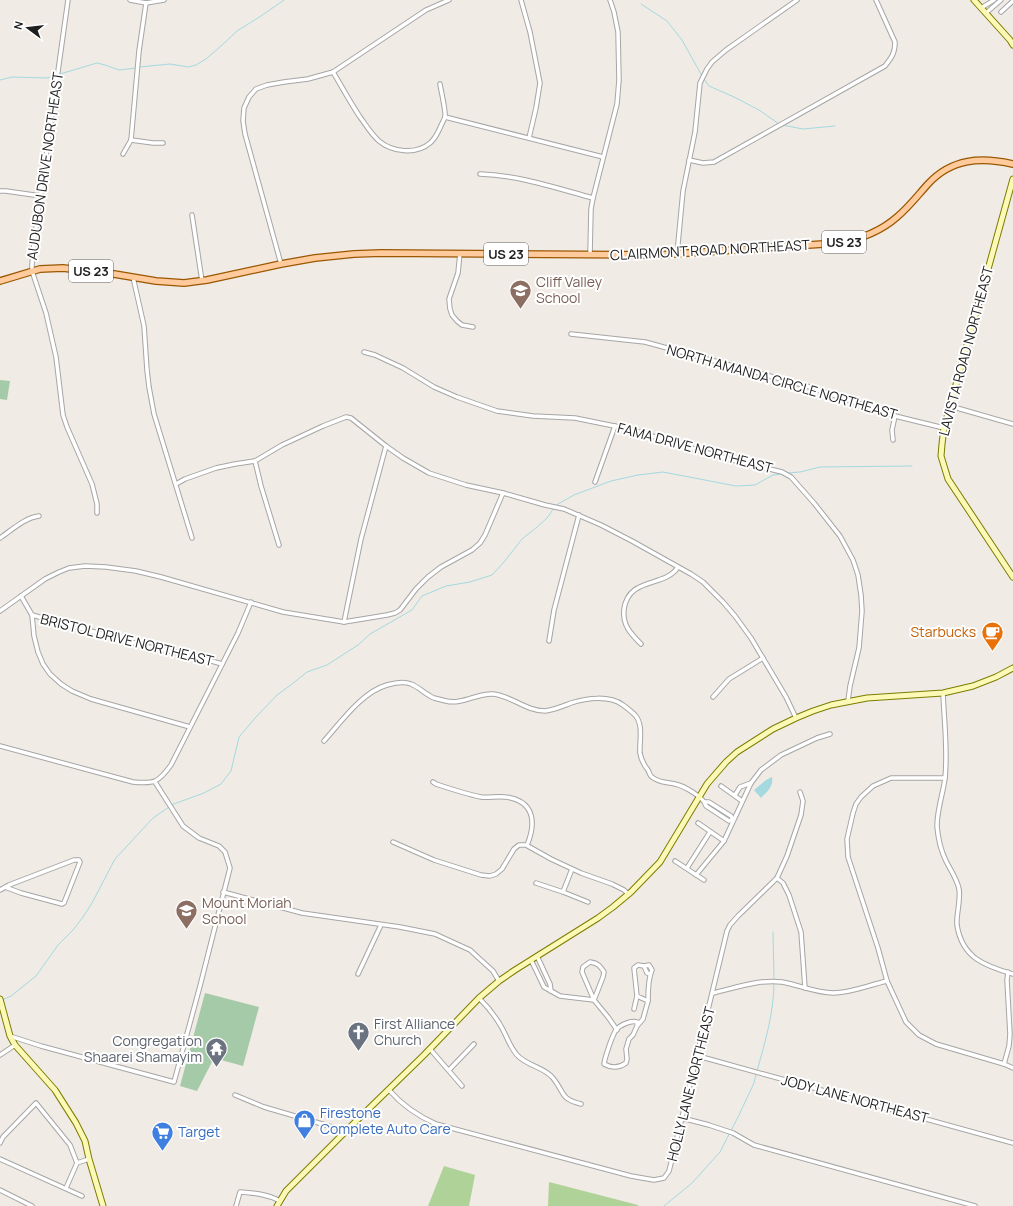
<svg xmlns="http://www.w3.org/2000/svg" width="1013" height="1206" font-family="Manrope,sans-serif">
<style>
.forest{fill:#afd298}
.cemetery{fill:#a5caa7}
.water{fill:#a4d9e0}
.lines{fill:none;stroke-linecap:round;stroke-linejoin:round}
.stream{stroke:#a4d9e0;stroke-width:1}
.minor-casing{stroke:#a6a6a6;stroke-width:5.5}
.secondary-casing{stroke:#7c7d00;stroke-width:7}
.primary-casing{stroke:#9b5700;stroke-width:8}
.minor{stroke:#fff;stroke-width:3.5}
.secondary{stroke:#fcf9b7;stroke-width:5}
.primary{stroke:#ffca9c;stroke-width:5.5}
.labels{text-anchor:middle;stroke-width:4;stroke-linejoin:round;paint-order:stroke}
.shield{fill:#fff;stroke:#626262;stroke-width:1}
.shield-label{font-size:13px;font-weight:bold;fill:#1f1f1f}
.street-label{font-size:14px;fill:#1f1f1f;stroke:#fff}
.education-label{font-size:14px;fill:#785e54;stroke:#fff;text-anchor:start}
.food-label{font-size:14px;fill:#c56008;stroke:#fff;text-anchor:end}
.worship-label{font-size:14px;fill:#5b616d;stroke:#fff;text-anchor:start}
.shop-label{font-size:14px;fill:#366cbe;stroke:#fff;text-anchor:start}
</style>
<rect width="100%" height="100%" fill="#f0ebe5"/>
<g class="forest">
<path d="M 444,1166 L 475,1175 L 469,1206 L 428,1206 Z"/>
<path d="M 549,1182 L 638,1205 L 638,1206 L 548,1206 Z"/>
</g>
<g class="cemetery">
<path d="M 0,380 L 10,381 L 7,400 L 0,399 Z"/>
<path d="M 205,993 L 259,1007 L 243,1066 L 214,1058 L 197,1091 L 180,1086 Z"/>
</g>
<path class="water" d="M 772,777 C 774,786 767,792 761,798 L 754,790 L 766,780 Z"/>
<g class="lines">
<g class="stream">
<path d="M 641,4 L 667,21 L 682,40 L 702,76"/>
<path d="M 139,67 L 170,64 L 188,67 L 196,65 L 206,59 L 221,46 L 237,31 L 261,16 L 284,0"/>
<path d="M 60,74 L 97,63 L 105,65 L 119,70 L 136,68"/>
<path d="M 704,79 L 709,86 L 734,97 L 759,110 L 779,124"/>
<path d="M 0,80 L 12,77 L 47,78 L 57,75"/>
<path d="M 782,125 L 803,129 L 835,126"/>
<path d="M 787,473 L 800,472 L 820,467 L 912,466"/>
<path d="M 556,506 L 558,504 L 574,495 L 611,481 L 638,475 L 663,472 L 736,486 L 755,485 L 773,475 L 782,474"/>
<path d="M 171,805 L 204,793 L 221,784 L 231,771 L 239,737 L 256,717 L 277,695 L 292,684 L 307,672 L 327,665 L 358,645 L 370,634 L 412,610 L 422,596 L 446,586 L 470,582 L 492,575 L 504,562 L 522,539 L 536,528 L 547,518 L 554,508"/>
<path d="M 773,932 L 774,979"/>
<path d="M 2,1000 L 11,996 L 36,976 L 58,945 L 73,930 L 83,917 L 92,903 L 115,859 L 153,818 L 169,807"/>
<path d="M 757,1071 C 765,1042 774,1013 774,982"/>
<path d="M 605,1206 L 606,1205"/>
<path d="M 664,1206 L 692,1183 L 720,1152 L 739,1115 L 754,1083 L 756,1074"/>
</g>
<defs>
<g id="minor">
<path d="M 68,0 L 35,235 L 32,264 L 32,271 L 46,313 L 56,357 L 63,415 L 67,427 L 92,484 L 97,504 L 97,513"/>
<path d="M 130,0 L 146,3 L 164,0"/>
<path d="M 521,0 L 530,32 L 540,83 L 536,108 L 529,138"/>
<path d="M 981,8 L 994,0"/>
<path d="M 1001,12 L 1013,1"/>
<path d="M 986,13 L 1001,0"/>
<path d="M 333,72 C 342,87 350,102 360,117 C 366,125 371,134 379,141 C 392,152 416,155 430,143 C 435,139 437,134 440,128 C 441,125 444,120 445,117 C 446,111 441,91 440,84"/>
<path d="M 445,117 L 603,157"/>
<path d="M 131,140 L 153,143 L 163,143"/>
<path d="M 123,154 L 131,140 L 139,51 L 146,3"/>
<path d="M 689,160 L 703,163 L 714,162 L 885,66 C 892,57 895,53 895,42 L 876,0"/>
<path d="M 480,174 C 518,175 556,188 593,198"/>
<path d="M 0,191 L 6,191 L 41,196"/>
<path d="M 192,215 L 202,281"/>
<path d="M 460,253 L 458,273 L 449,299 L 450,309 L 452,315 L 457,321 L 462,325 L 473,327"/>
<path d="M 590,254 L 591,209 L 593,198 L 617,104 L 619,80 L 618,32 L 614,12 L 610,0"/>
<path d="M 677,254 L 683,191 L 695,132 L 700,83 L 707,69 L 712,62 L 726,50 L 797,0"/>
<path d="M 281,264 L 245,134 L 243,121 L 244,108 L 249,97 L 256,89 L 267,85 L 284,82 L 308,79 L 333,72 L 426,10 L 449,0"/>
<path d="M 133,277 L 144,326 L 147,370 L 149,387 L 154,414 L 192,538"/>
<path d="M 571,334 L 645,342 L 810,387 L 895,416 L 944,428"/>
<path d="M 364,352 L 375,355 L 403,368 L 434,387 L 457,397 L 497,411 L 533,416 L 575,418 L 629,429 L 724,458 L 782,472 L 791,477 L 814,503 L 840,536 L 853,560 L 858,575 L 861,595 L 862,611 L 859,648 L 850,686 L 848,701"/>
<path d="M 950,406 L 1013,424"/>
<path d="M 893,440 L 892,430 L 895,416"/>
<path d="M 255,461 L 261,486 L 279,545"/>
<path d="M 595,482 L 615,426"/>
<path d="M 176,484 L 185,479 L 216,468 L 235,464 L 255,461 L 282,445 L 323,426 L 346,417 L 351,418 L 386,446 L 403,458 L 429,473 L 466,485 L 503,493 L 545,505 L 564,509 L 601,525 L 632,541 L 691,574 L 703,582 L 723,602 L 735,616 L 751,638 L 786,697 L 796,718"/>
<path d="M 0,538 C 12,530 24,518 39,516"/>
<path d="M 21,596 L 32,615 L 34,636 L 38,652 L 43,664 L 50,674 L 61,684 L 72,691 L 91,699 L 190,727"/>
<path d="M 0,611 L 45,579 L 59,572 L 69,568 L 85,566 L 106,567 L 136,571 L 161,577 L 283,612 L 344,622 L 387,615 L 395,613 L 400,610 L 416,589 L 428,577 L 441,567 L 472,550 L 480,543 L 485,535 L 503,493"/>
<path d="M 32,615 L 149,647 L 194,656 L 222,664"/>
<path d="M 344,622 L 361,539 L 386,446"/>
<path d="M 549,641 L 554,610 L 579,515"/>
<path d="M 641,644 C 631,634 622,625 624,609 C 629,576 665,588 678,567"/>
<path d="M 943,693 C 944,720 948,750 945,778 C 943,794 937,810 937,826 C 938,838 941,851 946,861 C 951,871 957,879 959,889 C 961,901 956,914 957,925 C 962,958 985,966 1013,974"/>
<path d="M 713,697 L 729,679 L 763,658"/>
<path d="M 324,741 C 341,722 362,692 387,685 C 394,683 404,681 411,684 C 419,687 426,695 434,698 C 438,699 442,700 446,701 C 462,705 477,693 493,694 C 512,696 526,711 545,711 C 554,710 563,706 571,703 C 587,698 609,695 623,705 C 627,708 632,712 635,715 C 644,725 639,742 640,753 C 641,760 644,765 648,770 C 649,772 650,776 652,777 C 659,783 667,782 675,784 C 684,786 704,797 706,806 L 729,821 L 733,820"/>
<path d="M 0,746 L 133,782 C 154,784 158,783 171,765 L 238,633 L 251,602"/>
<path d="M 945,778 L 891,778 L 873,786 L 861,797 L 856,804 L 853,813 L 847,839 L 848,857 L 878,948 L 887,981 L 906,1022 L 919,1035 L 936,1044 L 1004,1064 L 1013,1068"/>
<path d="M 433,782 L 436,784 C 451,789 466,794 481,797 C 491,798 501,795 511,798 C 536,804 535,826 527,845"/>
<path d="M 721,786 L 742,801"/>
<path d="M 735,795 L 740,787 L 751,783"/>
<path d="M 705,802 L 709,802 L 731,816 L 733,820"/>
<path d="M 698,823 L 724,841"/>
<path d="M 393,842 L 434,860 L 481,875 L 490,876 L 496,874 L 502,869 L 514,849 L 519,845 L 526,845 L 551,859 L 581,873 L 612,884 L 624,890 L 628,894"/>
<path d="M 675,861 L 704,880"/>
<path d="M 687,868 L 710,832"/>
<path d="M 696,875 L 724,841 L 751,783 L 761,770 L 781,755 L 817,738 L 830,734"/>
<path d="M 777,878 L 783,883 L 789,895 L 801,932 L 805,988"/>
<path d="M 536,883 L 563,892 L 588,902"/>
<path d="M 0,890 L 9,885 L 74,860 L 79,860 L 80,862 L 64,903 L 62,904 L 21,893 L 5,887"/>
<path d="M 223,892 L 302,913 L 400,927 L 435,934 L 470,950 L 493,971 L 499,981"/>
<path d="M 563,892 L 572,869"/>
<path d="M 537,956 L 550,984 L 551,991"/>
<path d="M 531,960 L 544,987 L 560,996 L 594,1000 L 608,1017 L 617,1030"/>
<path d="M 590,962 C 598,963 600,966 604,972 L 603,977 L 594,1000 L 582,972 L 583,967 Z"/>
<path d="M 644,966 L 649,965 L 652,970 C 648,979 648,991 648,1001"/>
<path d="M 358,974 L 381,925"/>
<path d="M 713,993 C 735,988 759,979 782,982 C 799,985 816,993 833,993 C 851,993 869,985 887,981"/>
<path d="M 479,998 C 488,1007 496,1017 502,1028 C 507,1037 510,1047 517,1055 C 527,1066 544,1067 553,1078 C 565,1093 560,1099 581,1104"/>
<path d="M 634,1009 L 637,996"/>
<path d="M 637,1026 L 637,1022 C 631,1020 620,1025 616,1030 C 612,1036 605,1057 604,1064 C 611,1068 619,1068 626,1063 L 627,1059 L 626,1049 L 629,1039 L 633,1035 L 637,1026 L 643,1019 L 648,1001 L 637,996 L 634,968 L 638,965 L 644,966 L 647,973 L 650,974"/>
<path d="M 10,1036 L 41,1046 L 174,1082 L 200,986 L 230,868 L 225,852 L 219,846 L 199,838 L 183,826 L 155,782"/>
<path d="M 430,1049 L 462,1086"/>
<path d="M 0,1055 L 15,1045"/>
<path d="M 698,1056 L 1013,1143"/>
<path d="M 1004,1064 L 1009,1046 L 1010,1034 L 1007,980 L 1008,972"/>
<path d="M 449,1070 L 474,1044"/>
<path d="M 389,1090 C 402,1105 418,1116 436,1124 L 631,1176 L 654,1180 L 664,1178 L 669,1171 L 671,1163 L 727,931 L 730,925 L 738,916 L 777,878 L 787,856 L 801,815 L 803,801 L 800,792"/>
<path d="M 235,1095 L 264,1107 L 346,1131"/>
<path d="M 682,1118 L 709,1125 L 733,1133 L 754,1145 L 975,1206"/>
<path d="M 0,1143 L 3,1137 L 36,1103 L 70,1145 L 77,1163 L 89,1159"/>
<path d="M 0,1159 L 82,1196"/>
<path d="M 66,1188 L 77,1163"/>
<path d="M 0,1190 L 32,1206"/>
<path d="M 236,1206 L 240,1192 C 254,1193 267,1194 280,1201"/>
</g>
<g id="secondary">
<path d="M 974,0 L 1010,40 L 1013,45"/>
<path d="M 1013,179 L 944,428 L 942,444 L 941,456 L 948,479 L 1013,577"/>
<path d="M 0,999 L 10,1036 L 15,1045 L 55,1090 L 76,1123 L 85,1141 L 89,1159 L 103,1206"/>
<path d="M 277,1206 L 286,1191 L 346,1131 L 424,1055 L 479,998 L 499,981 L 515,970 L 598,918 L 613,907 L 631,892 L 660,862 L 707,784 L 726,762 L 737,752 L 773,729 L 796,718 L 813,711 L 831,705 L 867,698 L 943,693 L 973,686 L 996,677 L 1013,668"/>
</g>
<path id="primary" d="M 0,281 L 40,269 L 63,268 L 114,274 L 156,281 L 184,283 L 207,280 L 281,264 L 315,258 L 354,254 L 381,253 L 658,255 L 839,243 C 861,239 880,232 897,217 C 909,207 918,195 928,184 C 952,158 981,157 1013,164"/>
</defs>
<use href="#minor" class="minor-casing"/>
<use href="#secondary" class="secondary-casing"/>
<use href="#primary" class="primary-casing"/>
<use href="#minor" class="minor"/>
<use href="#secondary" class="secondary"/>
<use href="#primary" class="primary"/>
</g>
<defs>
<symbol id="school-pin" viewBox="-11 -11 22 30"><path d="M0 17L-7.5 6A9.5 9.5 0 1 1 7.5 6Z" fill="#8d6e63" stroke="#fff"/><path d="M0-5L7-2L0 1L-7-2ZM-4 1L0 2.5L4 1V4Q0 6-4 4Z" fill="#fff"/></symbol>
<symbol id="cafe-pin" viewBox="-11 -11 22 30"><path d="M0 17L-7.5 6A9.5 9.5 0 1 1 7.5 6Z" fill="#e8710a" stroke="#fff"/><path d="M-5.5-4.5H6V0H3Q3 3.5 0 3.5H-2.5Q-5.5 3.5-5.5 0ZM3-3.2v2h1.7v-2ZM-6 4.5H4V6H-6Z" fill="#fff"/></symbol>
<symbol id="church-pin" viewBox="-11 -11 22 30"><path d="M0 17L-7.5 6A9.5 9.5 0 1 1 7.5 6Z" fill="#6b7280" stroke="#fff"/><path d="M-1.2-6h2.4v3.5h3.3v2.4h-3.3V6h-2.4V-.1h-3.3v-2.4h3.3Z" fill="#fff"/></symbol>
<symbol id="temple-pin" viewBox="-11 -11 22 30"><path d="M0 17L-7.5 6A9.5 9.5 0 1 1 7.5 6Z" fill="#6b7280" stroke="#fff"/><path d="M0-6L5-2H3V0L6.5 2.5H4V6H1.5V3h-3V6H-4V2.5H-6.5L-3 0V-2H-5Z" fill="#fff"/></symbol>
<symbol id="shop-pin" viewBox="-11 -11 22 30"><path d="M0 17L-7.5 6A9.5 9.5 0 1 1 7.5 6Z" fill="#3f7fe0" stroke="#fff"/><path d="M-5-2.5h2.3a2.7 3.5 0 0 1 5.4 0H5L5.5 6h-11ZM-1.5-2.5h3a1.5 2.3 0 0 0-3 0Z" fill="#fff"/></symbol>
<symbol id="supermarket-pin" viewBox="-11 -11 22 30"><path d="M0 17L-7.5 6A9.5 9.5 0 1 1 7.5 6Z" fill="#3f7fe0" stroke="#fff"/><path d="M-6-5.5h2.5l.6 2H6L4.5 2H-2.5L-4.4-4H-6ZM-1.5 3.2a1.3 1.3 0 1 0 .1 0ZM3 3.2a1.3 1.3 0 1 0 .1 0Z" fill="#fff"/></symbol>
</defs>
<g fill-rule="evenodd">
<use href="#school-pin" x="508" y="278" width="25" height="34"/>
<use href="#cafe-pin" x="980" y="620" width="25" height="34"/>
<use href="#school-pin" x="174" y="898" width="25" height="34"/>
<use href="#church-pin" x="346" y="1020" width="25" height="34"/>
<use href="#temple-pin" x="204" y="1036" width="25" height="34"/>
<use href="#shop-pin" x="292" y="1108" width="25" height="34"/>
<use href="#supermarket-pin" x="150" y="1120" width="25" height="34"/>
</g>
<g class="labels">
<g class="shield">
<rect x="822" y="231" width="44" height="22" rx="3"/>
<rect x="484" y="243" width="44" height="22" rx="3"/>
<rect x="69" y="260" width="44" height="22" rx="3"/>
</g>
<g class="shield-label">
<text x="844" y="247">US 23</text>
<text x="506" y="259">US 23</text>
<text x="91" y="276">US 23</text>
</g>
<g class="street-label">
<text transform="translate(45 166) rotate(-82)" y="5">AUDUBON DRIVE NORTHEAST</text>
<text transform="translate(710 250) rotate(-3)" y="5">CLAIRMONT ROAD NORTHEAST</text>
<text transform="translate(966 351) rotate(-75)" y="5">LAVISTA ROAD NORTHEAST</text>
<text transform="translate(782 382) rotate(16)" y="5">NORTH AMANDA CIRCLE NORTHEAST</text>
<text transform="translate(695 448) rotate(15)" y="5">FAMA DRIVE NORTHEAST</text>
<text transform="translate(127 640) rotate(14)" y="5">BRISTOL DRIVE NORTHEAST</text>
<text transform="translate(691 1084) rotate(-76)" y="5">HOLLY LANE NORTHEAST</text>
<text transform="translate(855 1099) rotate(15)" y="5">JODY LANE NORTHEAST</text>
</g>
<g class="education-label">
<text x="536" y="287">Cliff Valley<tspan x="536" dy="16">School</tspan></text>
<text x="202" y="908">Mount Moriah<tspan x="202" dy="16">School</tspan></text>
</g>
<g class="food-label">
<text x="976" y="637">Starbucks</text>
</g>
<g class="worship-label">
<text x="374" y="1029">First Alliance<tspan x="374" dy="16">Church</tspan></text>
<text x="202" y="1046" text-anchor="end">Congregation<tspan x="202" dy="16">Shaarei Shamayim</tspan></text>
</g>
<g class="shop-label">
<text x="320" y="1118">Firestone<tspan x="320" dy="16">Complete Auto Care</tspan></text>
<text x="178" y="1137">Target</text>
</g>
</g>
<g transform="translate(28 28) rotate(285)" stroke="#ffffff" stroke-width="3" paint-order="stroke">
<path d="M0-3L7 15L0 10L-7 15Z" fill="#1f1f1f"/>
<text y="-6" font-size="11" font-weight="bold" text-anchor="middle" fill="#1f1f1f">N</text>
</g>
</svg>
